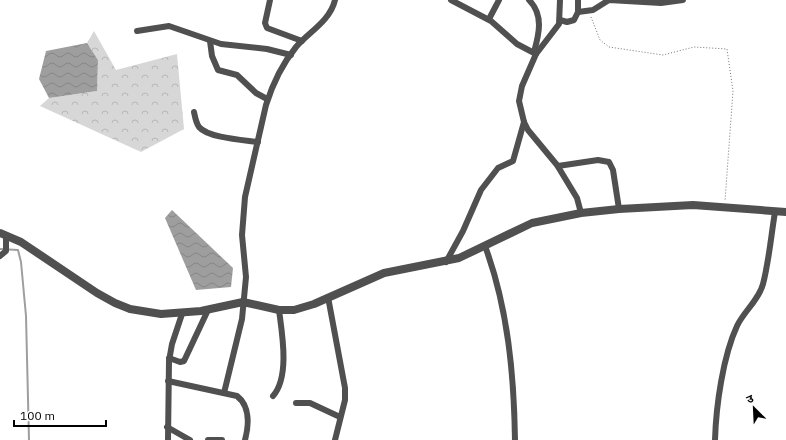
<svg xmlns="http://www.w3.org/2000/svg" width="786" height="440" font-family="'IBM Plex Sans','Noto Sans Devanagari',sans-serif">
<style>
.forest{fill:url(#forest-crowns)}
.water{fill:url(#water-waves)}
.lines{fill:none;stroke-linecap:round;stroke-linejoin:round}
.stream{stroke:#9e9e9e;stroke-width:2}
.path{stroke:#727272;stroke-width:1;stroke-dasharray:1 2;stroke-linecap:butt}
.minor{stroke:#505050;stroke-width:6}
.tertiary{stroke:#505050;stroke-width:8}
</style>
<defs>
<pattern id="forest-crowns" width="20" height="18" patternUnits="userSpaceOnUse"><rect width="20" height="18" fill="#d7d7d7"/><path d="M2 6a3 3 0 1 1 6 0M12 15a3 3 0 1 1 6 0" fill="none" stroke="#b7b7b7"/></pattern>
<pattern id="water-waves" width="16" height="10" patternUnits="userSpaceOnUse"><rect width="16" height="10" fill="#9e9e9e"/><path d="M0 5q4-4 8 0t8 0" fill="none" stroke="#868686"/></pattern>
</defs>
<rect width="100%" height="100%" fill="#fff"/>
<path class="forest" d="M 94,31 L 116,70 L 177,54 L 184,129 L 141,152 L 40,106 L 49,98 L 97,91 L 98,60 L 87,43 Z"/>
<g class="water">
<path d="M 87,43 L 98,60 L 97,91 L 49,98 L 39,79 L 46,51 Z"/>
<path d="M 172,210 L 233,268 L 231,287 L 196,290 L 165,218 Z"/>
</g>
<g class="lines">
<path class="stream" d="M 0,249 L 18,250 L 21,262 L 26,316 L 29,440"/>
<path class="path" d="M 591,17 L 600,40 L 609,47 L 663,55 L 694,47 L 727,49 L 733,91 L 725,201"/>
<g class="minor">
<path d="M 270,0 L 265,23 L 267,28 L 302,41"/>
<path d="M 451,0 L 491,21 L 517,44 L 536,54"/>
<path d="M 529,0 C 544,15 539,34 534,52"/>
<path d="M 560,0 L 559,24 L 536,54 L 522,86 L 519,101 L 524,122 L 528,130 L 557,165 L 577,198 L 581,213"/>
<path d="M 578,12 L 593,10 L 609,0 L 661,3 L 683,0"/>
<path d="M 489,19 L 499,0"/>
<path d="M 560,20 L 567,22 L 574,20 L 578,12 L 578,0"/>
<path d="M 137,31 L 169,26 L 221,44 L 267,49 L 291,55"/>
<path d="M 210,41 L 212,56 L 218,70 L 237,75 L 256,93 L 267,99"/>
<path d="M 194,112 C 195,117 196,123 199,127 C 208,138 244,140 258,142"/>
<path d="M 558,166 L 598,160 L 609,162 L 613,170 L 619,209"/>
<path d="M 485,246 C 508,308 514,375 515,440"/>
<path d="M 0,256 L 6,251 L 6,235"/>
<path d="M 446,262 L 463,231 L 481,190 L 498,168 L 513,161 L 524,122"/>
<path d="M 328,297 L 345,388 L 345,400 L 335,440"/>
<path d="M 169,358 L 180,362 L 184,361 L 208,310"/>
<path d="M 168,381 L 237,396 C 250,406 249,425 245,440"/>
<path d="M 224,393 L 242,319 L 246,277 L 242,235 L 245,197 L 266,105 C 272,86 283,63 296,47 C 309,32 330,21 335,0"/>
<path d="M 273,396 C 290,377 282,333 279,310"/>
<path d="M 296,403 L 310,403 L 340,417"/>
<path d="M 167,427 L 190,440"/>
<path d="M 168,440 L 169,361 L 172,344 L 182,314"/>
<path d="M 208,440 L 222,440"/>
<path d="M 715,440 C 716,406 723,356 737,326 C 744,311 759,300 763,284 C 769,261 771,236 775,212"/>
</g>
<path class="tertiary" d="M 0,233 L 21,242 L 97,293 L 115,303 L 130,309 L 161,314 L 201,311 L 243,302 L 279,310 L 294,310 L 314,304 L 384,273 L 459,258 L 532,223 L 581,213 L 619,209 L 693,205 L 786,212"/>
</g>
<g transform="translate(754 408) rotate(336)" stroke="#ffffff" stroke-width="3" paint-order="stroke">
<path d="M0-3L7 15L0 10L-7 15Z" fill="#000000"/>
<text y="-6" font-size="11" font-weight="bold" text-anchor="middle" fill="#000000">उ</text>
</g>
<path d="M14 420v6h92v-6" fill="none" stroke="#000000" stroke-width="2"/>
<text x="20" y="420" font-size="12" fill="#000000" stroke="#ffffff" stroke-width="3" paint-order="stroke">100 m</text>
</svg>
